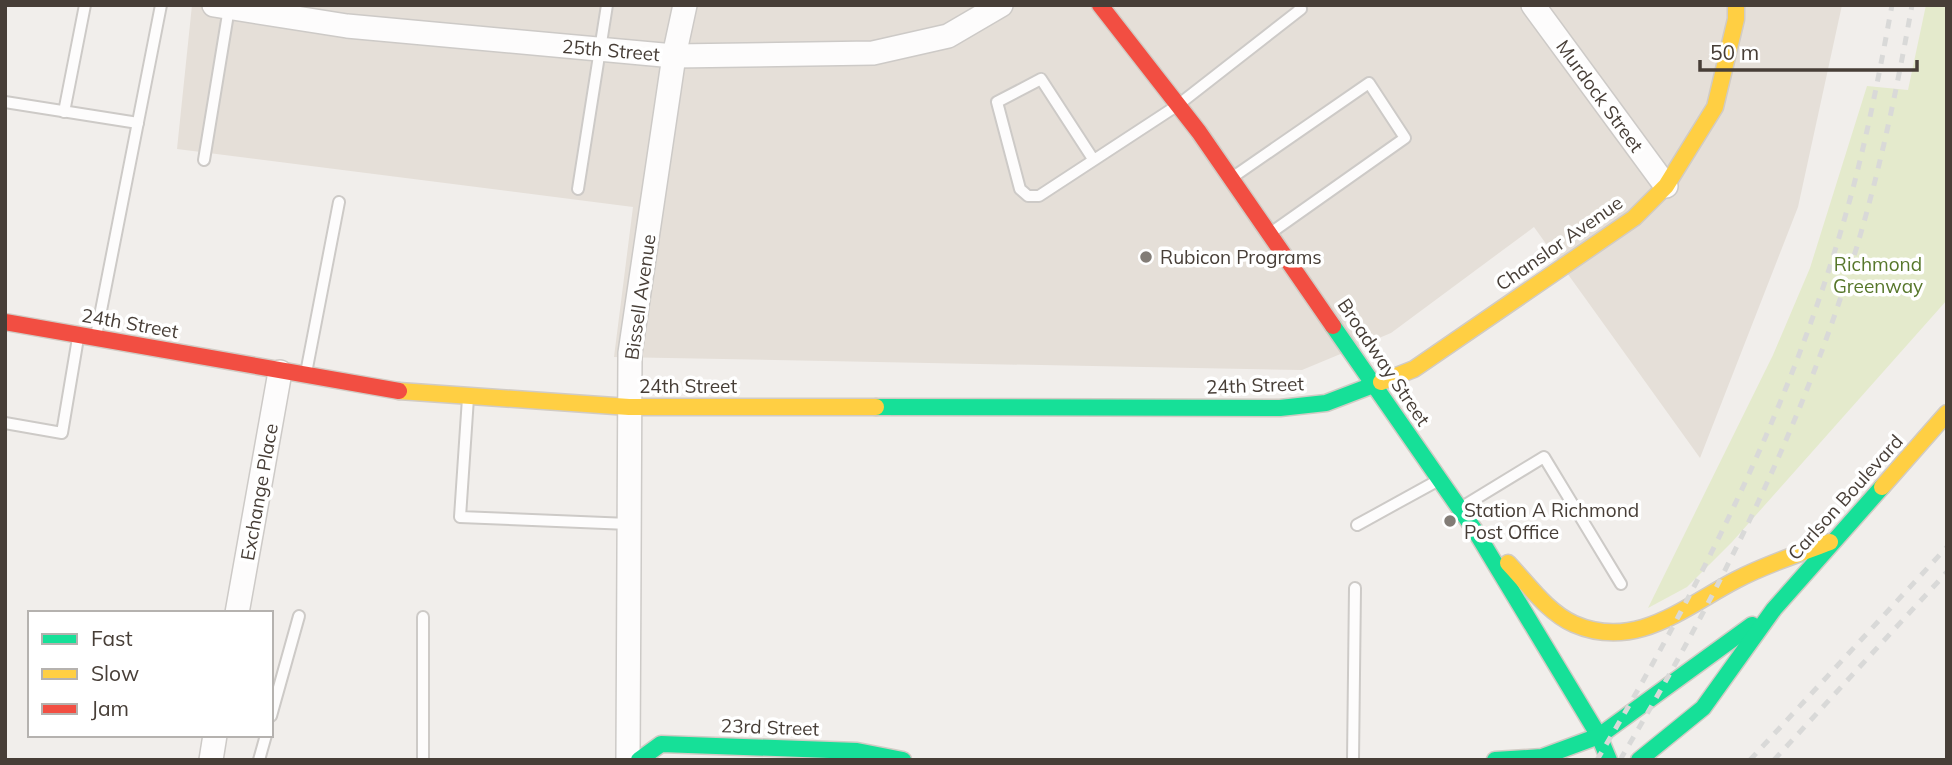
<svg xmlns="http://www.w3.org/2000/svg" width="1952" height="765" font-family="Mulish,sans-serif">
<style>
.residential{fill:#e5dfd8}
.green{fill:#e4eacc}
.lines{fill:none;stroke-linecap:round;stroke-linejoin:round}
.lane-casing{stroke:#cdcac7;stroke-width:14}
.street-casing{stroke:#cdcac7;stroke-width:26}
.fast-casing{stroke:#d1cbc4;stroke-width:19}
.slow-casing{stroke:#d1cbc4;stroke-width:19}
.jam-casing{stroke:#d1cbc4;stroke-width:19}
.lane{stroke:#fdfcfc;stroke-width:10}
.street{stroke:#fdfcfc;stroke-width:23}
.fast{stroke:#16e098;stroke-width:16}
.slow{stroke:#ffcf43;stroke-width:16}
.jam{stroke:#f24e42;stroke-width:16}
.rail{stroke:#d9d9d8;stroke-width:5;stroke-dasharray:9 9;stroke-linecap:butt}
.poi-dot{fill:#827c76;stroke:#fff;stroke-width:2.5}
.labels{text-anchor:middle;stroke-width:7;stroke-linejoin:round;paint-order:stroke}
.street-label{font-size:19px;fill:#473e37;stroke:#fff}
.poi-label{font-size:19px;fill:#473e37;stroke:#fff;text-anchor:start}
.park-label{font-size:19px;fill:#57772b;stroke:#fff}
</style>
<rect width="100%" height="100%" fill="#f1eeeb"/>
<path class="residential" d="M 192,5 L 1842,5 L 1798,207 L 1700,458 L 1534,227 L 1391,333 L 1302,370 L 614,357 L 633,207 L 177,149 Z"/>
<path class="green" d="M 1926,5 L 1947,5 L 1947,300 L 1732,542 L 1687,587 L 1648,608 L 1773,355 L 1810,268 L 1867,86 L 1908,90 Z"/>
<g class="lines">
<defs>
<g id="lane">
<path d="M 5,102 L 138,123"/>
<path d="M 64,112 L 85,5"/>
<path d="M 1093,159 L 1041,79 L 997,102 L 1020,189 L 1028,196 L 1039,196 L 1178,105 L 1301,9 L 1299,5"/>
<path d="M 204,160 L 229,8"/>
<path d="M 1233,177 L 1369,83 L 1405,138 L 1272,232"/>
<path d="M 578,189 L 607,5"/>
<path d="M 96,336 L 161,5"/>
<path d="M 306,373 L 339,202"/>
<path d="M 468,398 L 460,517 L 629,524"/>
<path d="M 5,423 L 62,433 L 78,338"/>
<path d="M 1462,507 L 1544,457 L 1621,584"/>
<path d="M 1357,525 L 1437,481"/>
<path d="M 423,617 L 423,760"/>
<path d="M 271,716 L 299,616"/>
<path d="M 259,760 L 266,735"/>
<path d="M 1353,760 L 1355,588"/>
</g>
<g id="street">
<path d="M 214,5 L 347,26 L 674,56 L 873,53 L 948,36 L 1001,5"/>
<path d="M 1533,5 L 1666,186"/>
<path d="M 237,613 L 280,372"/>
<path d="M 211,760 L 215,735"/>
<path d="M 628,760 L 630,353 L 674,56 L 685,5"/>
</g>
<g id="fast">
<path d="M 1333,326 L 1476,532 L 1599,736 L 1609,760"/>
<path d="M 876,407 L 1280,408 L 1326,403 L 1381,382"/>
<path d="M 639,760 L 661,744 L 857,751 L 903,760"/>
<path d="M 1495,760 L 1542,757 L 1599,736 L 1752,625"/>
<path d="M 1639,760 L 1703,708 L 1774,609 L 1882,487"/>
</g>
<g id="slow">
<path d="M 1381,382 L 1414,369 L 1634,218 L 1666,186 L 1715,107 L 1736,19 L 1736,5"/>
<path d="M 399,391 L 629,407 L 876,407"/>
<path d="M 1882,487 L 1947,413"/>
<path d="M 1508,563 C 1528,584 1547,612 1574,624 C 1636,651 1684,607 1736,580 C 1766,564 1799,554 1830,542"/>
</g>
<g id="jam">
<path d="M 1100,5 L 1199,132 L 1333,326"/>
<path d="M 5,322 L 399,391"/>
</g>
</defs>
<use href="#lane" class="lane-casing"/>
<use href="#street" class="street-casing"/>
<use href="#fast" class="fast-casing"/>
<use href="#slow" class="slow-casing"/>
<use href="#jam" class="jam-casing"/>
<use href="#lane" class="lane"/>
<use href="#street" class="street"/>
<use href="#fast" class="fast"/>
<use href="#slow" class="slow"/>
<use href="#jam" class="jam"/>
<g class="rail">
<path d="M 1597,760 C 1699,589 1790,409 1845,217 C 1865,148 1879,76 1892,5"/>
<path d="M 1620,760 C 1720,592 1811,411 1864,222 C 1884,151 1899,78 1912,5"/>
<path d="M 1750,760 L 1947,547"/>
<path d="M 1774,760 L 1947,572"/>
</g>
</g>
<g class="poi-dot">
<circle cx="1146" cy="257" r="7"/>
<circle cx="1450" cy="521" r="7"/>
</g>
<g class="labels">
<g class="street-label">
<text transform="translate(611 50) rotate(5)" y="7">25th Street</text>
<text transform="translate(1600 96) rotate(54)" y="7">Murdock Street</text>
<text transform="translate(1559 243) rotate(-35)" y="7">Chanslor Avenue</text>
<text transform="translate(640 297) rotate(-82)" y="7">Bissell Avenue</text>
<text transform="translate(130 323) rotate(10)" y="7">24th Street</text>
<text transform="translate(1384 362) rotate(56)" y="7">Broadway Street</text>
<text transform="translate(1255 385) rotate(-2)" y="7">24th Street</text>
<text x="688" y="393">24th Street</text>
<text transform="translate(259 492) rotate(-80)" y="7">Exchange Place</text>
<text transform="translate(1845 497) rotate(-48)" y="7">Carlson Boulevard</text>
<text transform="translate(770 727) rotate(2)" y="7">23rd Street</text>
</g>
<g class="poi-label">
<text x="1160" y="264">Rubicon Programs</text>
<text x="1464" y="517">Station A Richmond<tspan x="1464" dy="22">Post Office</tspan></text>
</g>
<g class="park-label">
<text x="1878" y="271">Richmond<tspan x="1878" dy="22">Greenway</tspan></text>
</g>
</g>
<rect width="1952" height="765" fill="none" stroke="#473e37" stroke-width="14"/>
<rect x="28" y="611" width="245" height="126" fill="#ffffff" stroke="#b5b2af" stroke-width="2"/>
<rect x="42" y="634" width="35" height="10" fill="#16e098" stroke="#b5b2af" stroke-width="2"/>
<text x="91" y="646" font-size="21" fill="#473e37">Fast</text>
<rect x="42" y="669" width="35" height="10" fill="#ffcf43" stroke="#b5b2af" stroke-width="2"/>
<text x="91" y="681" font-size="21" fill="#473e37">Slow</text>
<rect x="42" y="704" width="35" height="10" fill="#f24e42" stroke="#b5b2af" stroke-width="2"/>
<text x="91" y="716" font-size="21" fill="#473e37">Jam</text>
<path d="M1700 60v10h217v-10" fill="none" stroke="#473e37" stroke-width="3.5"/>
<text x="1710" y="60" font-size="21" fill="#473e37" stroke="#ffffff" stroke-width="5" paint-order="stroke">50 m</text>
</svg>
